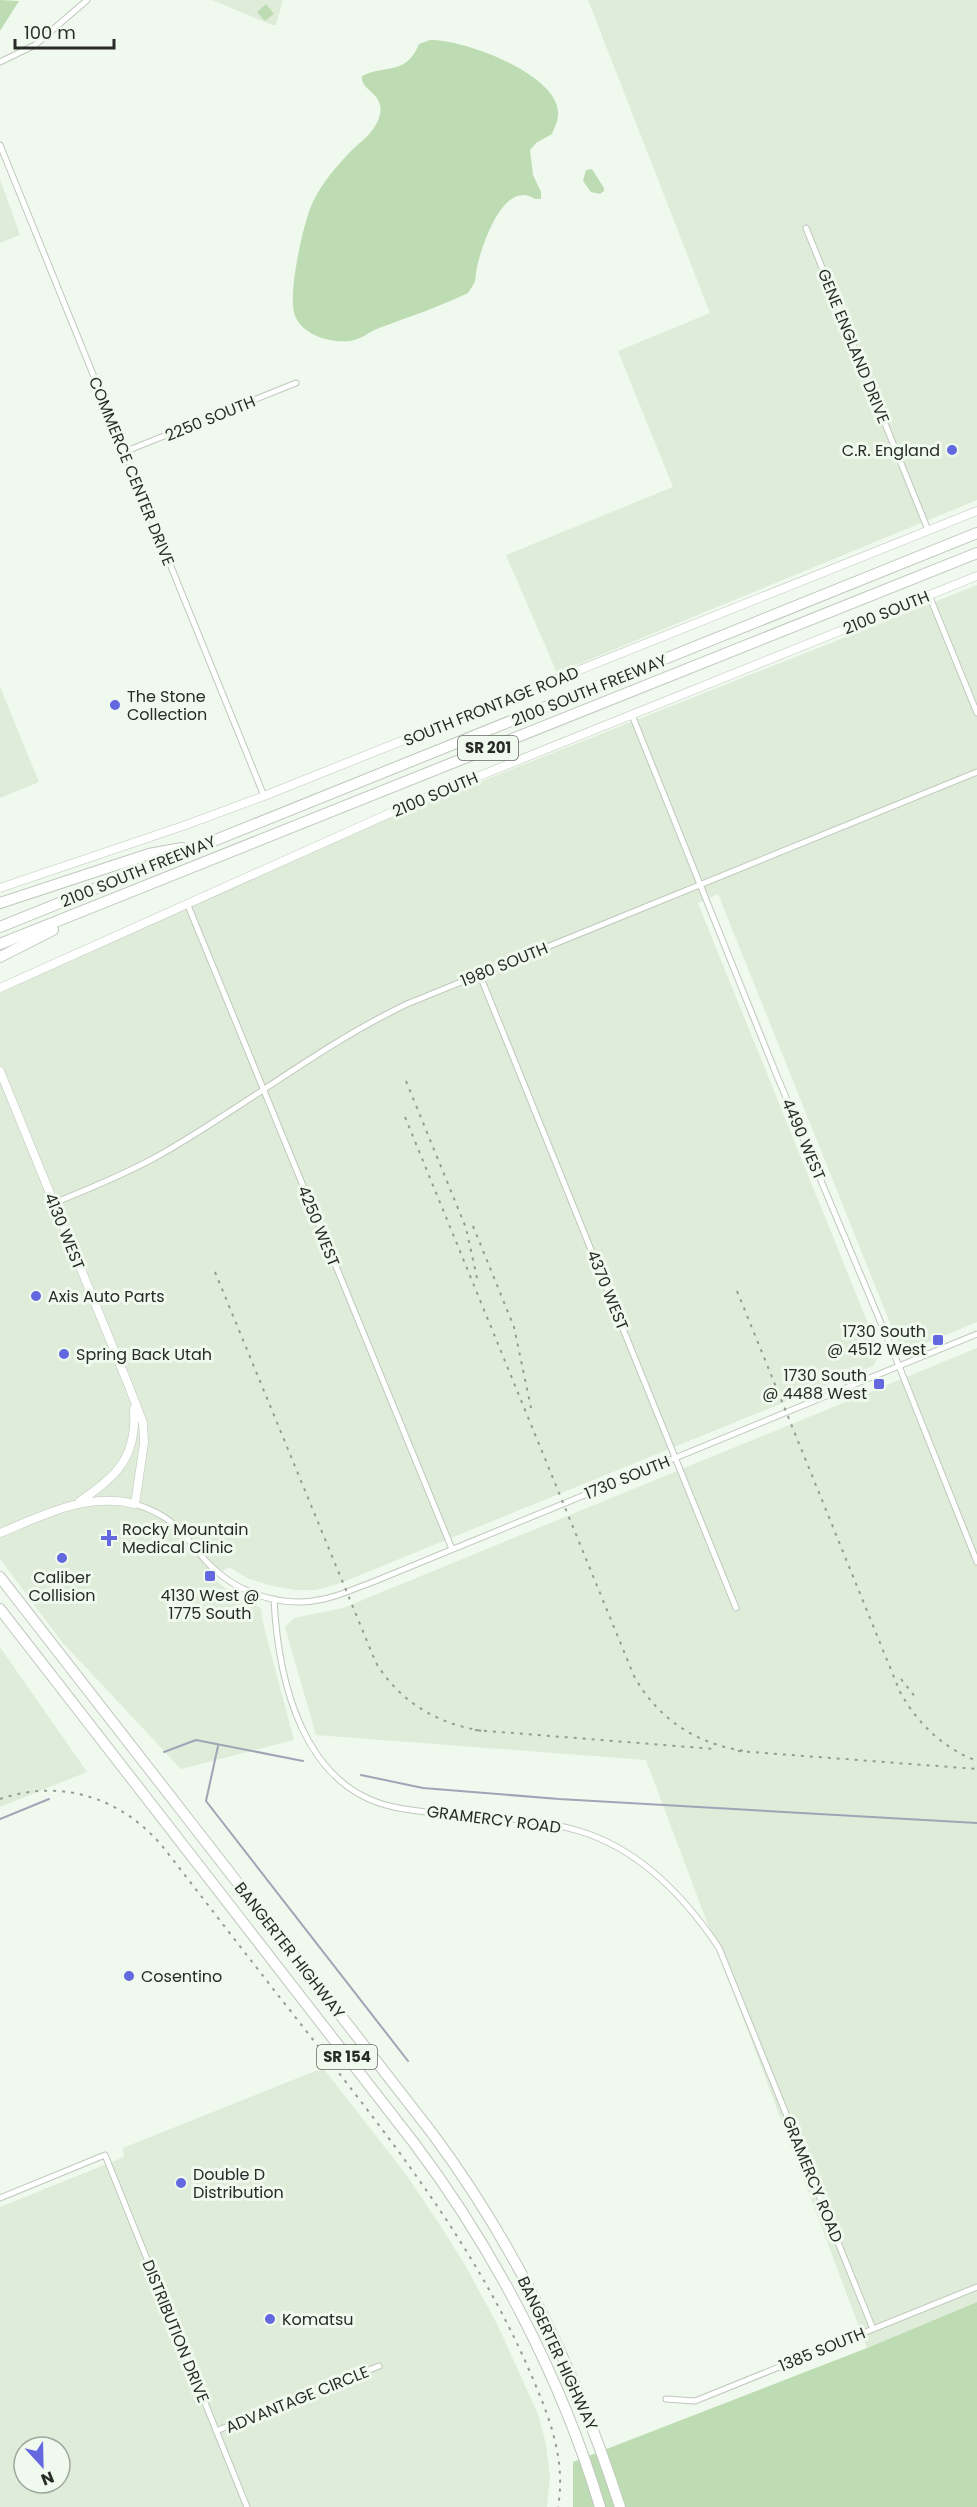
<svg xmlns="http://www.w3.org/2000/svg" width="977" height="2507" font-family="Poppins,sans-serif">
<style>
.built{fill:#dfecda;fill-rule:evenodd}
.green{fill:#bedcb3}
.lines{fill:none;stroke-linecap:round;stroke-linejoin:round}
.stream{stroke:#a0a4b7;stroke-width:2}
.street-casing{stroke:#bfc8bd;stroke-width:7}
.secondary-casing{stroke:#bfc8bd;stroke-width:9}
.highway-casing{stroke:#bfc8bd;stroke-width:12}
.street{stroke:#fff;stroke-width:5}
.secondary{stroke:#fff;stroke-width:8}
.highway{stroke:#fff;stroke-width:10}
.rail{stroke:#959c93;stroke-width:2;stroke-dasharray:3 6;stroke-linecap:butt}
.poi-dot{fill:#6368e0;stroke:#f0f9ed;stroke-width:2}
.labels{text-anchor:middle;stroke-width:6;stroke-linejoin:round;paint-order:stroke}
.shield{fill:#f0f9ed;stroke:#646962;stroke-width:1.5}
.shield-label{font-size:15px;font-weight:bold;fill:#282b27}
.street-label{font-size:16px;fill:#282b27;stroke:#f0f9ed}
.poi-label{font-size:16px;fill:#282b27;stroke:#f0f9ed;text-anchor:start}
</style>
<rect width="100%" height="100%" fill="#f0f9ed"/>
<g class="built">
<path d="M 212,0 L 283,0 L 276,25 L 272,25 Z"/>
<path d="M 588,0 L 977,0 L 977,500 L 557,673 L 506,555 L 673,487 L 618,351 L 710,313 Z"/>
<path d="M 0,179 L 20,235 L 0,243 Z"/>
<path d="M 977,585 L 977,1322 L 905,1352 L 900,1348 L 718,894 L 698,903 L 880,1353 L 873,1366 L 338,1584 L 316,1590 L 295,1590 L 268,1585 L 247,1578 L 229,1567 L 211,1577 L 229,1591 L 261,1608 L 263,1623 L 294,1740 L 181,1769 L 62,1642 L 0,1559 L 0,992 L 381,821 Z"/>
<path d="M 0,687 L 39,782 L 0,798 Z"/>
<path d="M 977,1348 L 977,2302 L 867,2348 L 646,1760 L 316,1735 L 285,1627 L 294,1618 L 343,1608 Z"/>
<path d="M 0,1647 L 87,1772 L 0,1807 Z"/>
<path d="M 323,2068 L 405,2173 L 440,2225 L 468,2270 L 498,2326 L 538,2414 L 546,2444 L 550,2477 L 547,2507 L 0,2507 L 0,2207 L 124,2157 L 123,2148 ZM 24,2447 L 60,2447 L 60,2483 L 24,2483 Z"/>
</g>
<g class="green">
<path d="M 0,0 L 19,1 L 0,31 Z"/>
<path d="M 266,4 L 274,14 L 265,21 L 257,12 Z"/>
<path d="M 430,40 C 463,39 555,73 558,111 C 559,119 555,127 552,134 L 536,143 L 530,150 L 533,175 L 541,192 L 541,199 L 535,199 C 504,178 482,245 477,267 C 476,271 476,276 475,281 C 474,285 470,289 468,293 C 439,307 409,317 379,328 C 369,332 360,340 350,341 C 330,343 304,336 295,316 C 287,296 303,224 312,204 C 321,184 335,168 350,152 C 361,141 373,134 379,118 C 387,92 360,92 362,76 C 386,64 406,76 419,44 Z"/>
<path d="M 592,169 L 604,188 L 604,191 L 600,194 L 591,192 L 583,181 L 586,170 Z"/>
<path d="M 977,2302 L 977,2507 L 573,2507 L 573,2462 L 867,2348 Z"/>
</g>
<g class="lines">
<g class="stream">
<path d="M 218,1746 L 206,1801 L 408,2061"/>
<path d="M 164,1752 L 196,1740 L 303,1761"/>
<path d="M 361,1775 L 423,1788 L 559,1799 L 977,1823"/>
<path d="M 0,1819 L 49,1799"/>
</g>
<defs>
<g id="street">
<path d="M 0,62 L 35,45 L 87,0"/>
<path d="M 0,145 L 264,796"/>
<path d="M 806,228 L 928,530"/>
<path d="M 124,452 L 296,383"/>
<path d="M 929,595 L 977,713"/>
<path d="M 632,715 L 777,1076 L 899,1366 L 977,1562"/>
<path d="M 187,903 L 452,1549"/>
<path d="M 479,973 L 736,1608"/>
<path d="M 54,1203 C 89,1189 125,1174 158,1156 C 243,1108 319,1046 407,1004 L 977,772"/>
<path d="M 135,1504 C 175,1517 180,1531 206,1561 C 235,1593 282,1609 324,1599 C 339,1596 353,1589 368,1584 L 977,1334"/>
<path d="M 274,1599 C 278,1679 302,1788 394,1807 C 455,1820 519,1813 579,1831 C 640,1849 685,1897 719,1948 L 873,2329"/>
<path d="M 0,2198 L 105,2155 L 247,2507"/>
<path d="M 666,2399 L 695,2401 L 977,2287"/>
<path d="M 216,2431 L 379,2366"/>
</g>
<g id="secondary">
<path d="M 0,888 L 183,826 L 264,796 L 977,511"/>
<path d="M 0,988 L 417,801 L 977,576"/>
<path d="M 0,1071 L 128,1384 L 143,1423 L 144,1443 L 135,1504 C 87,1492 44,1515 0,1533"/>
<path d="M 80,1501 C 118,1476 137,1456 134,1409"/>
</g>
<g id="highway">
<path d="M 0,903 L 149,854 L 182,848"/>
<path d="M 0,927 L 977,533"/>
<path d="M 0,944 L 977,553"/>
<path d="M 0,957 L 53,930"/>
<path d="M 0,1577 L 432,2133 C 516,2246 577,2373 620,2507"/>
<path d="M 0,1609 L 414,2143 C 494,2249 562,2379 600,2507"/>
</g>
</defs>
<use href="#street" class="street-casing"/>
<use href="#secondary" class="secondary-casing"/>
<use href="#highway" class="highway-casing"/>
<use href="#street" class="street"/>
<use href="#secondary" class="secondary"/>
<use href="#highway" class="highway"/>
<g class="rail">
<path d="M 406,1081 L 466,1228 L 477,1278"/>
<path d="M 405,1117 L 634,1676 C 658,1719 696,1744 745,1751"/>
<path d="M 473,1226 L 514,1327 L 531,1408"/>
<path d="M 215,1272 L 376,1663 C 401,1703 438,1724 483,1731"/>
<path d="M 737,1291 L 900,1692 C 918,1724 943,1748 977,1761"/>
<path d="M 901,1679 L 916,1698"/>
<path d="M 475,1730 L 714,1749"/>
<path d="M 738,1751 L 977,1769"/>
<path d="M 0,1799 C 62,1778 122,1798 163,1847 C 209,1906 254,1965 300,2023 C 384,2131 470,2237 526,2363 C 546,2409 567,2455 558,2507"/>
</g>
</g>
<g class="poi-dot">
<circle cx="952" cy="450" r="6"/>
<circle cx="115" cy="705" r="6"/>
<circle cx="36" cy="1296" r="6"/>
<rect x="932" y="1334" width="12" height="12" rx="3"/>
<circle cx="64" cy="1354" r="6"/>
<rect x="873" y="1378" width="12" height="12" rx="3"/>
<path d="M106 1529h6v6h6v6h-6v6h-6v-6h-6v-6h6z"/>
<circle cx="62" cy="1558" r="6"/>
<rect x="204" y="1570" width="12" height="12" rx="3"/>
<circle cx="129" cy="1976" r="6"/>
<circle cx="181" cy="2183" r="6"/>
<circle cx="270" cy="2319" r="6"/>
</g>
<g class="labels">
<g class="shield">
<rect x="458" y="736" width="60" height="24" rx="4.5"/>
<rect x="317" y="2045" width="60" height="24" rx="4.5"/>
</g>
<g class="shield-label">
<text x="488" y="753">SR 201</text>
<text x="347" y="2062">SR 154</text>
</g>
<g class="street-label">
<text transform="translate(854 346) rotate(68)" y="6">GENE ENGLAND DRIVE</text>
<text transform="translate(210 418) rotate(-22)" y="6">2250 SOUTH</text>
<text transform="translate(132 471) rotate(68)" y="6">COMMERCE CENTER DRIVE</text>
<text transform="translate(886 612) rotate(-22)" y="6">2100 SOUTH</text>
<text transform="translate(589 690) rotate(-22)" y="6">2100 SOUTH FREEWAY</text>
<text transform="translate(491 706) rotate(-22)" y="6">SOUTH FRONTAGE ROAD</text>
<text transform="translate(435 794) rotate(-23)" y="6">2100 SOUTH</text>
<text transform="translate(138 871) rotate(-22)" y="6">2100 SOUTH FREEWAY</text>
<text transform="translate(504 964) rotate(-22)" y="6">1980 SOUTH</text>
<text transform="translate(804 1139) rotate(67)" y="6">4490 WEST</text>
<text transform="translate(319 1226) rotate(68)" y="6">4250 WEST</text>
<text transform="translate(65 1231) rotate(68)" y="6">4130 WEST</text>
<text transform="translate(608 1290) rotate(68)" y="6">4370 WEST</text>
<text transform="translate(627 1477) rotate(-22)" y="6">1730 SOUTH</text>
<text transform="translate(494 1819) rotate(7)" y="6">GRAMERCY ROAD</text>
<text transform="translate(290 1950) rotate(52)" y="6">BANGERTER HIGHWAY</text>
<text transform="translate(813 2179) rotate(68)" y="6">GRAMERCY ROAD</text>
<text transform="translate(176 2331) rotate(68)" y="6">DISTRIBUTION DRIVE</text>
<text transform="translate(822 2349) rotate(-22)" y="6">1385 SOUTH</text>
<text transform="translate(558 2353) rotate(65)" y="6">BANGERTER HIGHWAY</text>
<text transform="translate(297 2399) rotate(-22)" y="6">ADVANTAGE CIRCLE</text>
</g>
<g class="poi-label">
<text x="940" y="456" text-anchor="end">C.R. England</text>
<text x="127" y="702">The Stone<tspan x="127" dy="18">Collection</tspan></text>
<text x="48" y="1302">Axis Auto Parts</text>
<text x="926" y="1337" text-anchor="end">1730 South<tspan x="926" dy="18">@ 4512 West</tspan></text>
<text x="76" y="1360">Spring Back Utah</text>
<text x="867" y="1381" text-anchor="end">1730 South<tspan x="867" dy="18">@ 4488 West</tspan></text>
<text x="122" y="1535">Rocky Mountain<tspan x="122" dy="18">Medical Clinic</tspan></text>
<text x="62" y="1583" text-anchor="middle">Caliber<tspan x="62" dy="18">Collision</tspan></text>
<text x="210" y="1601" text-anchor="middle">4130 West @<tspan x="210" dy="18">1775 South</tspan></text>
<text x="141" y="1982">Cosentino</text>
<text x="193" y="2180">Double D<tspan x="193" dy="18">Distribution</tspan></text>
<text x="282" y="2325">Komatsu</text>
</g>
</g>
<g transform="translate(42 2465) rotate(158)"><circle r="28" fill="#f0f9ed" stroke="#a0a79e" stroke-width="1.5"/>
<path d="M0-4.5L10 22L0 15L-10 22Z" fill="#6368e0"/>
<text y="-9" font-size="16" font-weight="bold" text-anchor="middle" fill="#282b27">N</text>
</g>
<path d="M15 39v9h99v-9" fill="none" stroke="#282b27" stroke-width="3"/>
<text x="24" y="39" font-size="18" fill="#282b27" stroke="#f0f9ed" stroke-width="4.5" paint-order="stroke">100 m</text>
</svg>
